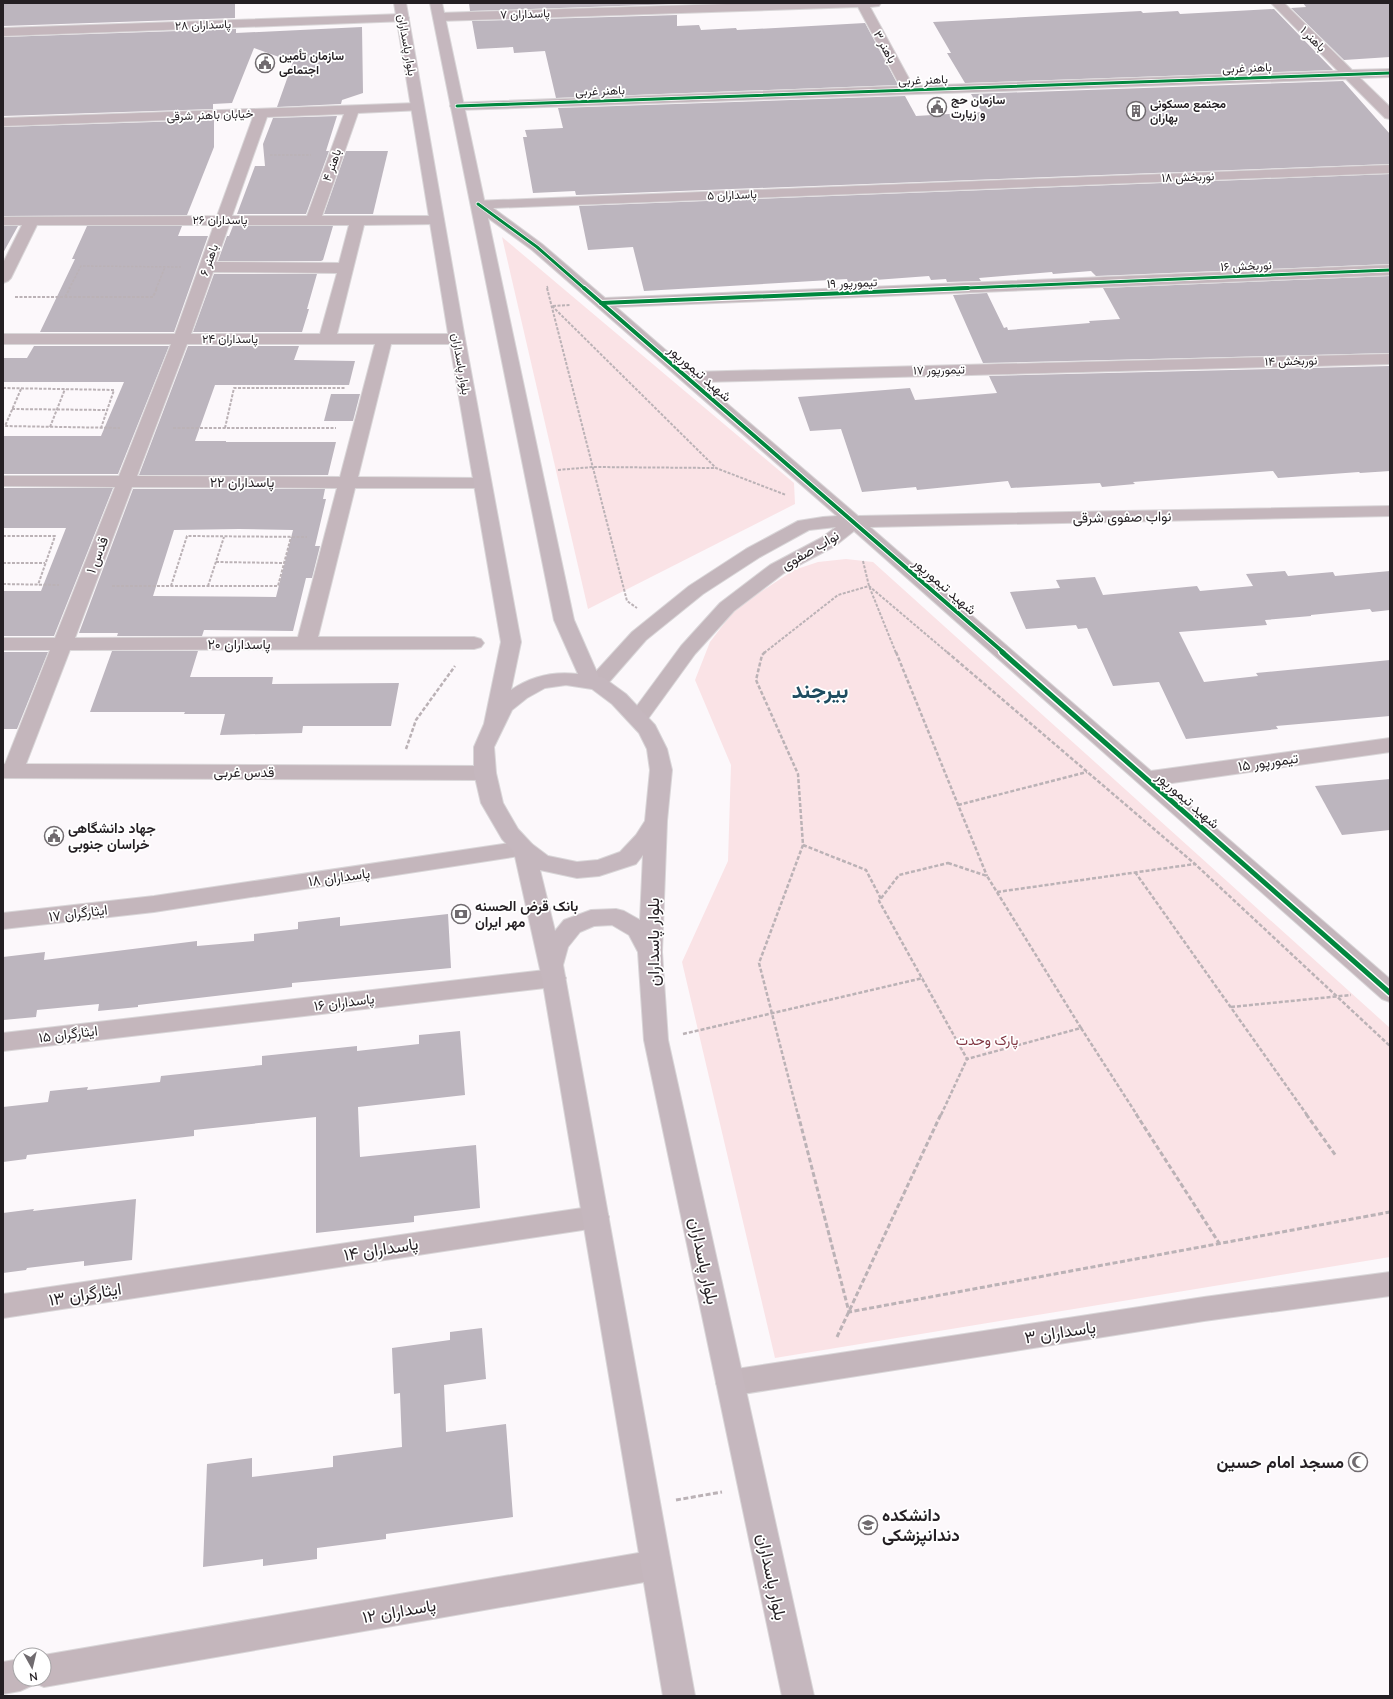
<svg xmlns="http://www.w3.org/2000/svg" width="1393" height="1699" font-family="'Nunito Sans',Vazirmatn,sans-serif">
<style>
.green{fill:#fae3e6}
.building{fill:#bcb5be;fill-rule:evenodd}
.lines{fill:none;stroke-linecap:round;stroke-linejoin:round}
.minor-casing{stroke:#d9d6d8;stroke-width:2}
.major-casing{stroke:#d9d6d8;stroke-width:2}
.path-far3{stroke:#bbb2b6;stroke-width:1.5;stroke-dasharray:2.5 1.5;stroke-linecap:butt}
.path-far2{stroke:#bbb2b6;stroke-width:2;stroke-dasharray:3 1.5;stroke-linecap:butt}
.path-far1{stroke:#bbb2b6;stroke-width:2.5;stroke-dasharray:4 2;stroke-linecap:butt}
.path{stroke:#bbb2b6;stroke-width:3;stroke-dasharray:5 2.5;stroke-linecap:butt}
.minor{fill:#c4b6bc;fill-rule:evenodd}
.major{fill:#c5b7be;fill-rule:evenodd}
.cycleway-far2-casing{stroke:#fff;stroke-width:4.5}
.cycleway-far1-casing{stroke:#fff;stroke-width:6}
.cycleway-casing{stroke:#fff;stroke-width:8}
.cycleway-far2{stroke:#00873e;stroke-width:3}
.cycleway-far1{stroke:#00873e;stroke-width:4}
.cycleway{stroke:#00873e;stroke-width:5}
.labels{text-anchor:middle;stroke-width:3.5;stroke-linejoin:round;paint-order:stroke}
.far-street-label{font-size:12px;fill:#241f23;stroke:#fff}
.far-poi-label{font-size:12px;font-weight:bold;fill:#241f23;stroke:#fff;text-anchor:start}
.street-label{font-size:14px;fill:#241f23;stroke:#fff}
.poi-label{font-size:14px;font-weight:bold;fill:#241f23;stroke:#fff;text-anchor:start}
.park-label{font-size:14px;fill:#813642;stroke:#fff}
.near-street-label{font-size:17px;fill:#241f23;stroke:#fff}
.near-poi-label{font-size:17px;font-weight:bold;fill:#241f23;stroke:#fff;text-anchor:end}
.town-label{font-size:22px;font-weight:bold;fill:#1f4d61;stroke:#fff}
</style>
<rect width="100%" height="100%" fill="#fcf8fb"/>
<g class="green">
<path d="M 502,237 L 794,483 L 795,504 L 588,609 Z"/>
<path d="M 846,559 L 873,562 L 1390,1028 L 1390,1257 L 775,1358 L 682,962 L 728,861 L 731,765 L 695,680 L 710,642 L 736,608 L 794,570 L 818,562 Z"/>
</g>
<g class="building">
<path d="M 3,3 L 235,3 L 235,18 L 3,26 Z"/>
<path d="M 469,3 L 677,3 L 677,4 L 470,11 Z"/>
<path d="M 1303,3 L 1390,3 L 1390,57 L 1344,60 L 1291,8 L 1306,7 Z"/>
<path d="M 1274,9 L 1333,70 L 965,83 L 947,53 L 951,53 L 933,22 L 1141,11 L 1143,13 L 1178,11 L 1180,14 Z"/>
<path d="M 677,15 L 677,26 L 699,25 L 701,30 L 736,28 L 737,30 L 865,23 L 898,85 L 556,98 L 545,51 L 514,53 L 513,47 L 477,49 L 472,21 Z"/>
<path d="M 362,27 L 363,93 L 342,100 L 341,104 L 277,107 L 293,62 L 254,48 L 232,103 L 213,104 L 213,109 L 3,116 L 3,37 L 236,29 L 236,33 Z"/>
<path d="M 1343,81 L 1390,134 L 1390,164 L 576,195 L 575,191 L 533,193 L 523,137 L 527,137 L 525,130 L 563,128 L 558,108 L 905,96 L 916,116 L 982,112 L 971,94 Z"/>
<path d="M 337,116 L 326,151 L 329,151 L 306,214 L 237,214 L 255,166 L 265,166 L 263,144 L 273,118 Z"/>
<path d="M 214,120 L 214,147 L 187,215 L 3,216 L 3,127 Z"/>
<path d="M 346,151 L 388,151 L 373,214 L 324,214 Z"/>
<path d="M 1390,174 L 1390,264 L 1096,276 L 1091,271 L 1053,274 L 1052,272 L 979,278 L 981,281 L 947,282 L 946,279 L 931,280 L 929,276 L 848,282 L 847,279 L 644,291 L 633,247 L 588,250 L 579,206 Z"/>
<path d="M 3,226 L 18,226 L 3,253 Z"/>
<path d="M 87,226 L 182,226 L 178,236 L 208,236 L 174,332 L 40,332 L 75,259 L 72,259 Z"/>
<path d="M 233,226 L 333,226 L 323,260 L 321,261 L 218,261 L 227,236 L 229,236 Z"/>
<path d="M 214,274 L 317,274 L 307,309 L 309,309 L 302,332 L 193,332 Z"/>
<path d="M 1390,276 L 1390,353 L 983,363 L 953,295 L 987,293 L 1004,328 L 1007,327 L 1008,330 L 1090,323 L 1089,321 L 1120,319 L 1103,288 Z"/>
<path d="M 34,346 L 169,346 L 118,474 L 3,474 L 3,436 L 101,436 L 124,382 L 3,382 L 3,358 L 27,358 Z"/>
<path d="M 188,346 L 299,346 L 294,360 L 355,361 L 349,385 L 215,385 L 195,441 L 226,441 L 226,442 L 336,442 L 328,475 L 139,475 Z"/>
<path d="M 1390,366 L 1390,471 L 1360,473 L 1359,472 L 1278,478 L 1273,471 L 1133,482 L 1135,484 L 1102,487 L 1100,483 L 1011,488 L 1008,481 L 917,490 L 916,487 L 862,492 L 841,429 L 810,431 L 798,397 L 910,388 L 915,400 L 997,393 L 989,376 Z"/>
<path d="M 331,394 L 360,394 L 353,421 L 324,421 Z"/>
<path d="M 3,488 L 113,488 L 54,636 L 3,636 L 3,591 L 41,591 L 66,528 L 3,528 Z"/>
<path d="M 133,489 L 325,489 L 323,499 L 326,499 L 315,546 L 320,546 L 312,578 L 306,578 L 293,631 L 204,630 L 202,636 L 117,636 L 118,633 L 79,633 ZM 239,529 L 293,530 L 276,597 L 153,596 L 174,530 Z"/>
<path d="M 1285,571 L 1288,576 L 1333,572 L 1335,576 L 1390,571 L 1390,610 L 1372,612 L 1370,609 L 1311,615 L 1311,616 L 1265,620 L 1267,625 L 1179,632 L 1204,682 L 1258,676 L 1256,673 L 1390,660 L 1390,716 L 1276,726 L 1278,729 L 1186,739 L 1159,682 L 1113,686 L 1087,628 L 1078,629 L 1076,625 L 1026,629 L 1010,592 L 1060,588 L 1056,580 L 1095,577 L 1103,595 L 1197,586 L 1200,591 L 1253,586 L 1246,574 Z"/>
<path d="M 112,651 L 198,651 L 190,677 L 273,677 L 272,684 L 399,683 L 391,726 L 303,726 L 302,733 L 220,735 L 225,714 L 184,714 L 185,712 L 90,712 Z"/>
<path d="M 3,652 L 48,652 L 17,729 L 3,729 Z"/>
<path d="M 1390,779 L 1390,830 L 1342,835 L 1315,786 Z"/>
<path d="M 448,914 L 451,968 L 292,983 L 292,987 L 138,1005 L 138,1007 L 98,1011 L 99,1004 L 37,1010 L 36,1017 L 3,1020 L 3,957 L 45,952 L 44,960 L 197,941 L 197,946 L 254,941 L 254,934 L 298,929 L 298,922 L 340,917 L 340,926 Z"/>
<path d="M 460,1031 L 465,1095 L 358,1107 L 360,1157 L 476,1145 L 480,1208 L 414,1216 L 414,1222 L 316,1233 L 316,1117 L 194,1130 L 194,1136 L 27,1155 L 26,1159 L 3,1162 L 3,1107 L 48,1102 L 50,1091 L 88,1087 L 87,1090 L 160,1082 L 161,1076 L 262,1065 L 262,1056 L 357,1046 L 357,1051 L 419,1044 L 419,1035 Z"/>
<path d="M 136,1199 L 132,1260 L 84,1266 L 84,1261 L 27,1268 L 26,1270 L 3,1273 L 3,1213 L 34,1209 L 33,1211 Z"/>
<path d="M 482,1328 L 486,1379 L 444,1385 L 446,1432 L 506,1424 L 513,1517 L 386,1534 L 386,1539 L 317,1548 L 317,1559 L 263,1566 L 263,1559 L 203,1567 L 207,1464 L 252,1458 L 252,1477 L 333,1467 L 333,1456 L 402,1447 L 400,1393 L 394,1394 L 392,1348 L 450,1340 L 450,1332 Z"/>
</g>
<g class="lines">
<defs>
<g id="minor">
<path d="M 759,3 L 881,3 L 879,6 L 870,7 L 913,86 L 1338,71 L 1271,3 L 1284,3 L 1352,70 L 1390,69 L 1390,77 L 1360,78 L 1390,107 L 1390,119 L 1385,118 L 1346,79 L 457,110 L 452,109 L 450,106 L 452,103 L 900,86 L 858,7 L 439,21 L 435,20 L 433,17 L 435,14 L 439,13 Z"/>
<path d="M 403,14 L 407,15 L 409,18 L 407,21 L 3,36 L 3,28 Z"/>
<path d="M 417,103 L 422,104 L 424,107 L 422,110 L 358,113 L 322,216 L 437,216 L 442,217 L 444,220 L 442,223 L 437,224 L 364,225 L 337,334 L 457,334 L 463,336 L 465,339 L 463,342 L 457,344 L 391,344 L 358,477 L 482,478 L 488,479 L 491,483 L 488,487 L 482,488 L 355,488 L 318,637 L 474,637 L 481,639 L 484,643 L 481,647 L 474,649 L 70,650 L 26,764 L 485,766 L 492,768 L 496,773 L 492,778 L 485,780 L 3,778 L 3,764 L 5,764 L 50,650 L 3,650 L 3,638 L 55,638 L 115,487 L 3,486 L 3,476 L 119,476 L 171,344 L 3,344 L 3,334 L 175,334 L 214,225 L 37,225 L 11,278 L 8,281 L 3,283 L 3,263 L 22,225 L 3,225 L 3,217 L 217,216 L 253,117 L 3,126 L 3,118 ZM 344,114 L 307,216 L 232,216 L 267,117 ZM 229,225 L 349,225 L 339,263 L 216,262 ZM 213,272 L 337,273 L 320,334 L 191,334 ZM 187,344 L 375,344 L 340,477 L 137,476 ZM 132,487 L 337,488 L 298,637 L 75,638 Z"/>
<path d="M 1390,165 L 1390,173 L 493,208 L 542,244 L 605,298 L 1390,265 L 1390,275 L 616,307 L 691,372 L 1390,354 L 1390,364 L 702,382 L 858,516 L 1390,506 L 1390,516 L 870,527 L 1151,771 L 1390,738 L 1390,752 L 1165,784 L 1390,979 L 1390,1002 L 1382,999 L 854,531 L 835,546 L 784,573 L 734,611 L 695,654 L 645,723 L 638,725 L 631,723 L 628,718 L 681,646 L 720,603 L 770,565 L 821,538 L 836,527 L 809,530 L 760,557 L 703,594 L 646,640 L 604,688 L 597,689 L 590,688 L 587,683 L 590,678 L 632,632 L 689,586 L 746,549 L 798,521 L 823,517 L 837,516 L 532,250 L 473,207 L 471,204 L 473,201 Z"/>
<path d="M 524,841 L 532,844 L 535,849 L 532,854 L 154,912 L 3,929 L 3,913 L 154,896 Z"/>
<path d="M 554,969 L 562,972 L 566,978 L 562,984 L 554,987 L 3,1051 L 3,1033 Z"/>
<path d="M 596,1206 L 605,1209 L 609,1217 L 605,1225 L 596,1228 L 3,1318 L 3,1294 Z"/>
<path d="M 1390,1272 L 1390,1296 L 1204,1321 L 730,1396 L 720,1392 L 716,1383 L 720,1374 L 730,1370 L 1204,1297 Z"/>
<path d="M 656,1550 L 667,1555 L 671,1565 L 667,1575 L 656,1580 L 44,1687 L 33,1682 L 31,1686 L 20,1691 L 3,1694 L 3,1662 L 20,1659 L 20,1679 L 44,1679 L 44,1655 Z"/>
</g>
<path id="major" d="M 394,3 L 406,3 L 465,339 L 521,642 L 511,690 C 531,676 554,671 578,674 L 554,620 L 430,3 L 442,3 L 574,620 L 599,677 L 604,678 L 626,694 L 655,725 L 667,749 L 672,770 L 667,821 L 662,952 L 668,1040 L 814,1696 L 782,1696 L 644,1040 L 638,952 L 629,935 L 612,925 L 594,926 L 580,932 L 568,947 L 563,965 L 695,1696 L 663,1696 L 542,978 L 514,852 L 502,839 L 481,803 L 474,773 L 474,747 L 484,724 L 501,642 L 449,339 ZM 566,685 L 592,689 L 612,704 L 639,733 L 647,749 L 650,770 L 645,821 L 636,835 L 620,852 L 598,860 L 577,862 L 548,856 L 532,844 L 518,829 L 503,803 L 496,773 L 494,747 L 512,710 L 527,698 L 545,688 ZM 643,855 L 640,920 L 624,911 L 616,909 L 591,910 L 564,920 L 555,931 L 540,870 L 577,878 L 599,876 L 636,864 Z"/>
</defs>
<use href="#minor" class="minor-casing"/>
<use href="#major" class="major-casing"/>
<g class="path-far3">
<path d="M 270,155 L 311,155"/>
<path d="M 547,286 L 548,289"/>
<path d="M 69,289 L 81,266 L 181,267"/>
<path d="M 156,289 L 165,267"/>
</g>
<g class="path-far2">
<path d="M 547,288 L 627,601 L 637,608"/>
<path d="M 15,297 L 153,297 L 157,288"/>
<path d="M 65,297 L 70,288"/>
<path d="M 552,306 L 716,468 L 786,495"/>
<path d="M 553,306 L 570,305"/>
<path d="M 3,388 L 114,390 L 101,428"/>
<path d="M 21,389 L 5,426 L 120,428"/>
<path d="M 12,409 L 107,410"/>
<path d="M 50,427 L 65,389"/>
<path d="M 173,428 L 336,428"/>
<path d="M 225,428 L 234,388 L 346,388"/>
<path d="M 558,470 L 593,467 L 715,468"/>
<path d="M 3,536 L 55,536 L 38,585"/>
<path d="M 863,561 L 869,586 L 896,653"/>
<path d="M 216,562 L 284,563"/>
<path d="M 3,563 L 45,563"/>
<path d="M 3,584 L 59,585"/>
<path d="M 112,586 L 278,586 L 291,537"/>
<path d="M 171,586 L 187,536 L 307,537"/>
<path d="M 208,586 L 224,537"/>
<path d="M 764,653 L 838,595 L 869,586 L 948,653"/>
</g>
<g class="path-far1">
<path d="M 765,652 L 762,655 L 756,680 L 798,774 L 803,845 L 759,963 L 798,1115"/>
<path d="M 896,652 L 987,876"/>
<path d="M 947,652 L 1195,864 L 1390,1046"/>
<path d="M 406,749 L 416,720 L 455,666"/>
<path d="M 958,805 L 1087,772"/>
<path d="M 803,845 L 866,870 L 881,899"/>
<path d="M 948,863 L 987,876 L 1081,1028 L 967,1059 L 879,901 L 899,875 Z"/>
<path d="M 1135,872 L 1307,1115"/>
<path d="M 997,892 L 1195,864"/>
<path d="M 1231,1007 L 1351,995"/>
<path d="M 1081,1028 L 1137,1115"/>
<path d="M 683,1034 L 923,978"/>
<path d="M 941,1115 L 967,1059"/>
</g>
<g class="path">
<path d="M 798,1114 L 849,1312 L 1390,1212"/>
<path d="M 1136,1114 L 1219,1243"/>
<path d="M 1306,1114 L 1336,1156"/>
<path d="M 837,1337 L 941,1114"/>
<path d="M 676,1500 L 722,1492"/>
</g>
<use href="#minor" class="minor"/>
<use href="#major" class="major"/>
<defs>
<g id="cycleway-far2">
<path d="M 457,106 L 1390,73"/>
<path d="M 478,204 L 537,247 L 585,289"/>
<path d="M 944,289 L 1390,270"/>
</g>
<g id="cycleway-far1">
<path d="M 584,288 L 1004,653"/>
<path d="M 601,303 L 968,288"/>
</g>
<path id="cycleway" d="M 1002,652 L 1390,993"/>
</defs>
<use href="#cycleway-far2" class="cycleway-far2-casing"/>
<use href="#cycleway-far1" class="cycleway-far1-casing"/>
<use href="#cycleway" class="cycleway-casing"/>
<use href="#cycleway-far2" class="cycleway-far2"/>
<use href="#cycleway-far1" class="cycleway-far1"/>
<use href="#cycleway" class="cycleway"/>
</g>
<defs>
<symbol id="civic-ring" viewBox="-11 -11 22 22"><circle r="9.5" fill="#fff" stroke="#706b6f" stroke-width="1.5"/><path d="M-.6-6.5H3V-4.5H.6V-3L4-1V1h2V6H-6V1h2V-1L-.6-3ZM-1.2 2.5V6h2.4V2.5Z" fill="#706b6f"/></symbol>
<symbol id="building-ring" viewBox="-11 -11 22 22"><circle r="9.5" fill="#fff" stroke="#706b6f" stroke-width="1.5"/><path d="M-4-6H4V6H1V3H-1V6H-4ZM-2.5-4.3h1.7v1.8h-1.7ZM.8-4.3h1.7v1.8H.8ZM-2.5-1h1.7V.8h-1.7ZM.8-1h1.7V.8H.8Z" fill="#706b6f"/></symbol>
<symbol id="bank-ring" viewBox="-11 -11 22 22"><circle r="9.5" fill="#fff" stroke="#706b6f" stroke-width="1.5"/><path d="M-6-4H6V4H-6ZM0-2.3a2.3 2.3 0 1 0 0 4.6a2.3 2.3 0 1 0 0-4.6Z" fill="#706b6f"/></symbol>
<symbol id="mosque-ring" viewBox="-11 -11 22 22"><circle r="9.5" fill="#fff" stroke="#706b6f" stroke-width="1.5"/><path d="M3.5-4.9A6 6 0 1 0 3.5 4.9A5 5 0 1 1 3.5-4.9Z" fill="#706b6f"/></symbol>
<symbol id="university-ring" viewBox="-11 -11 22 22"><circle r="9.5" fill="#fff" stroke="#706b6f" stroke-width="1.5"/><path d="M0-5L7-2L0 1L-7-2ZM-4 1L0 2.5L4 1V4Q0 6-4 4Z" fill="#706b6f"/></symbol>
</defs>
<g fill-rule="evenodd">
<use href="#civic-ring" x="254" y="52" width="22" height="22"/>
<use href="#civic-ring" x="926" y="96" width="22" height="22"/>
<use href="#building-ring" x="1125" y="100" width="22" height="22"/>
<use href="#civic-ring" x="43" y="825" width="22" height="22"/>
<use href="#bank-ring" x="450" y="903" width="22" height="22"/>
<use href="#mosque-ring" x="1347" y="1451" width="22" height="22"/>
<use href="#university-ring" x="857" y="1514" width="22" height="22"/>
</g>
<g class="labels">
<g class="far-street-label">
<text transform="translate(525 14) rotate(-2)" y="4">پاسداران ۷</text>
<text transform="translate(203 25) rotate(-2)" y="4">پاسداران ۲۸</text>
<text transform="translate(1313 39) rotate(45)" y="4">باهنر ۱</text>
<text transform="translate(407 45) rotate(80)" y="4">بلوار پاسداران</text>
<text transform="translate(885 47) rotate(62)" y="4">باهنر ۳</text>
<text transform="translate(1247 68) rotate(-2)" y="4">باهنر غربی</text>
<text transform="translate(923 80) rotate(-2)" y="4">باهنر غربی</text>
<text transform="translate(600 91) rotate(-2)" y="4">باهنر غربی</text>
<text transform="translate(210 115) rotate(-2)" y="4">خیابان باهنر شرقی</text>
<text transform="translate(332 165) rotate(-70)" y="4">باهنر ۴</text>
<text transform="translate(1188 177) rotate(-2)" y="4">نوربخش ۱۸</text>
<text transform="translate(732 195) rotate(-2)" y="4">پاسداران ۵</text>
<text x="220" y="224">پاسداران ۲۶</text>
<text transform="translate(209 260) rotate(-70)" y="4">باهنر ۶</text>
<text transform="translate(1246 266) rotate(-2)" y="4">نوربخش ۱۶</text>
<text transform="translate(852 283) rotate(-2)" y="4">تیمورپور ۱۹</text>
<text x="230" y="343">پاسداران ۲۴</text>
<text transform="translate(1291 361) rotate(-1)" y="4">نوربخش ۱۴</text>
<text transform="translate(461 364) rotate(80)" y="4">بلوار پاسداران</text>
<text transform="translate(939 370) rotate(-1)" y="4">تیمورپور ۱۷</text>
</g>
<g class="far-poi-label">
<text x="279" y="60">سازمان تأمین<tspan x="279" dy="14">اجتماعی</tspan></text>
<text x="951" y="104">سازمان حج<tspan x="951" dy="14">و زیارت</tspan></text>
<text x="1150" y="108">مجتمع مسکونی<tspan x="1150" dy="14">بهاران</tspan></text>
</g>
<g class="street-label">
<text transform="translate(700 373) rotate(41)" y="5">شهید تیمورپور</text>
<text x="242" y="487">پاسداران ۲۲</text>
<text transform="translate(1122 517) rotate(-1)" y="5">نواب صفوی شرقی</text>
<text transform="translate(810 550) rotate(-30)" y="5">نواب صفوی</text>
<text transform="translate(97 555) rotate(-69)" y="5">قدس ۱</text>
<text transform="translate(945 586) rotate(41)" y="5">شهید تیمورپور</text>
<text x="239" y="649">پاسداران ۲۰</text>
<text transform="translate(1268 762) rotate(-8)" y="5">تیمورپور ۱۵</text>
<text x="244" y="777">قدس غربی</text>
<text transform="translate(1188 800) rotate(41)" y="5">شهید تیمورپور</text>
<text transform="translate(339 877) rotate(-8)" y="5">پاسداران ۱۸</text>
<text transform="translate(78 913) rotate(-7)" y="5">ایثارگران ۱۷</text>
<text transform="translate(344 1002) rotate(-7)" y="5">پاسداران ۱۶</text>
<text transform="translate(68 1034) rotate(-7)" y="5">ایثارگران ۱۵</text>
</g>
<g class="poi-label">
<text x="68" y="833">جهاد دانشگاهی<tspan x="68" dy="16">خراسان جنوبی</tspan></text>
<text x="475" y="911">بانک قرض الحسنه<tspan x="475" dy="16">مهر ایران</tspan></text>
</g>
<g class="park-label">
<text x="987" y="1045">پارک وحدت</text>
</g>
<g class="near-street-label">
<text transform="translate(653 942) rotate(-90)" y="6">بلوار پاسداران</text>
<text transform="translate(381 1249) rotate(-9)" y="6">پاسداران ۱۴</text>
<text transform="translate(704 1261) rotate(78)" y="6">بلوار پاسداران</text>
<text transform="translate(85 1294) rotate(-9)" y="6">ایثارگران ۱۳</text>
<text transform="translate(1060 1332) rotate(-9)" y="6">پاسداران ۳</text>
<text transform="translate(772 1577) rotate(78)" y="6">بلوار پاسداران</text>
<text transform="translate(399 1611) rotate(-10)" y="6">پاسداران ۱۲</text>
</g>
<g class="near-poi-label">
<text x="1344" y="1468">مسجد امام حسین</text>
<text x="882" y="1521" text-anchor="start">دانشکده<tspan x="882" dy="20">دندانپزشکی</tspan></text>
</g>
<g class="town-label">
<text x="820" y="698">بیرجند</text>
</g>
</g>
<rect width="1393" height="1699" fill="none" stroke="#241f23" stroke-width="8"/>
<g transform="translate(32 1667) rotate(172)"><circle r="19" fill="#ffffff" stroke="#a7a5a7"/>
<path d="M0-3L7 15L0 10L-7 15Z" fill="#706b6f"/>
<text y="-6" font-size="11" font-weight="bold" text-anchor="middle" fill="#241f23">N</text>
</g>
</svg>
